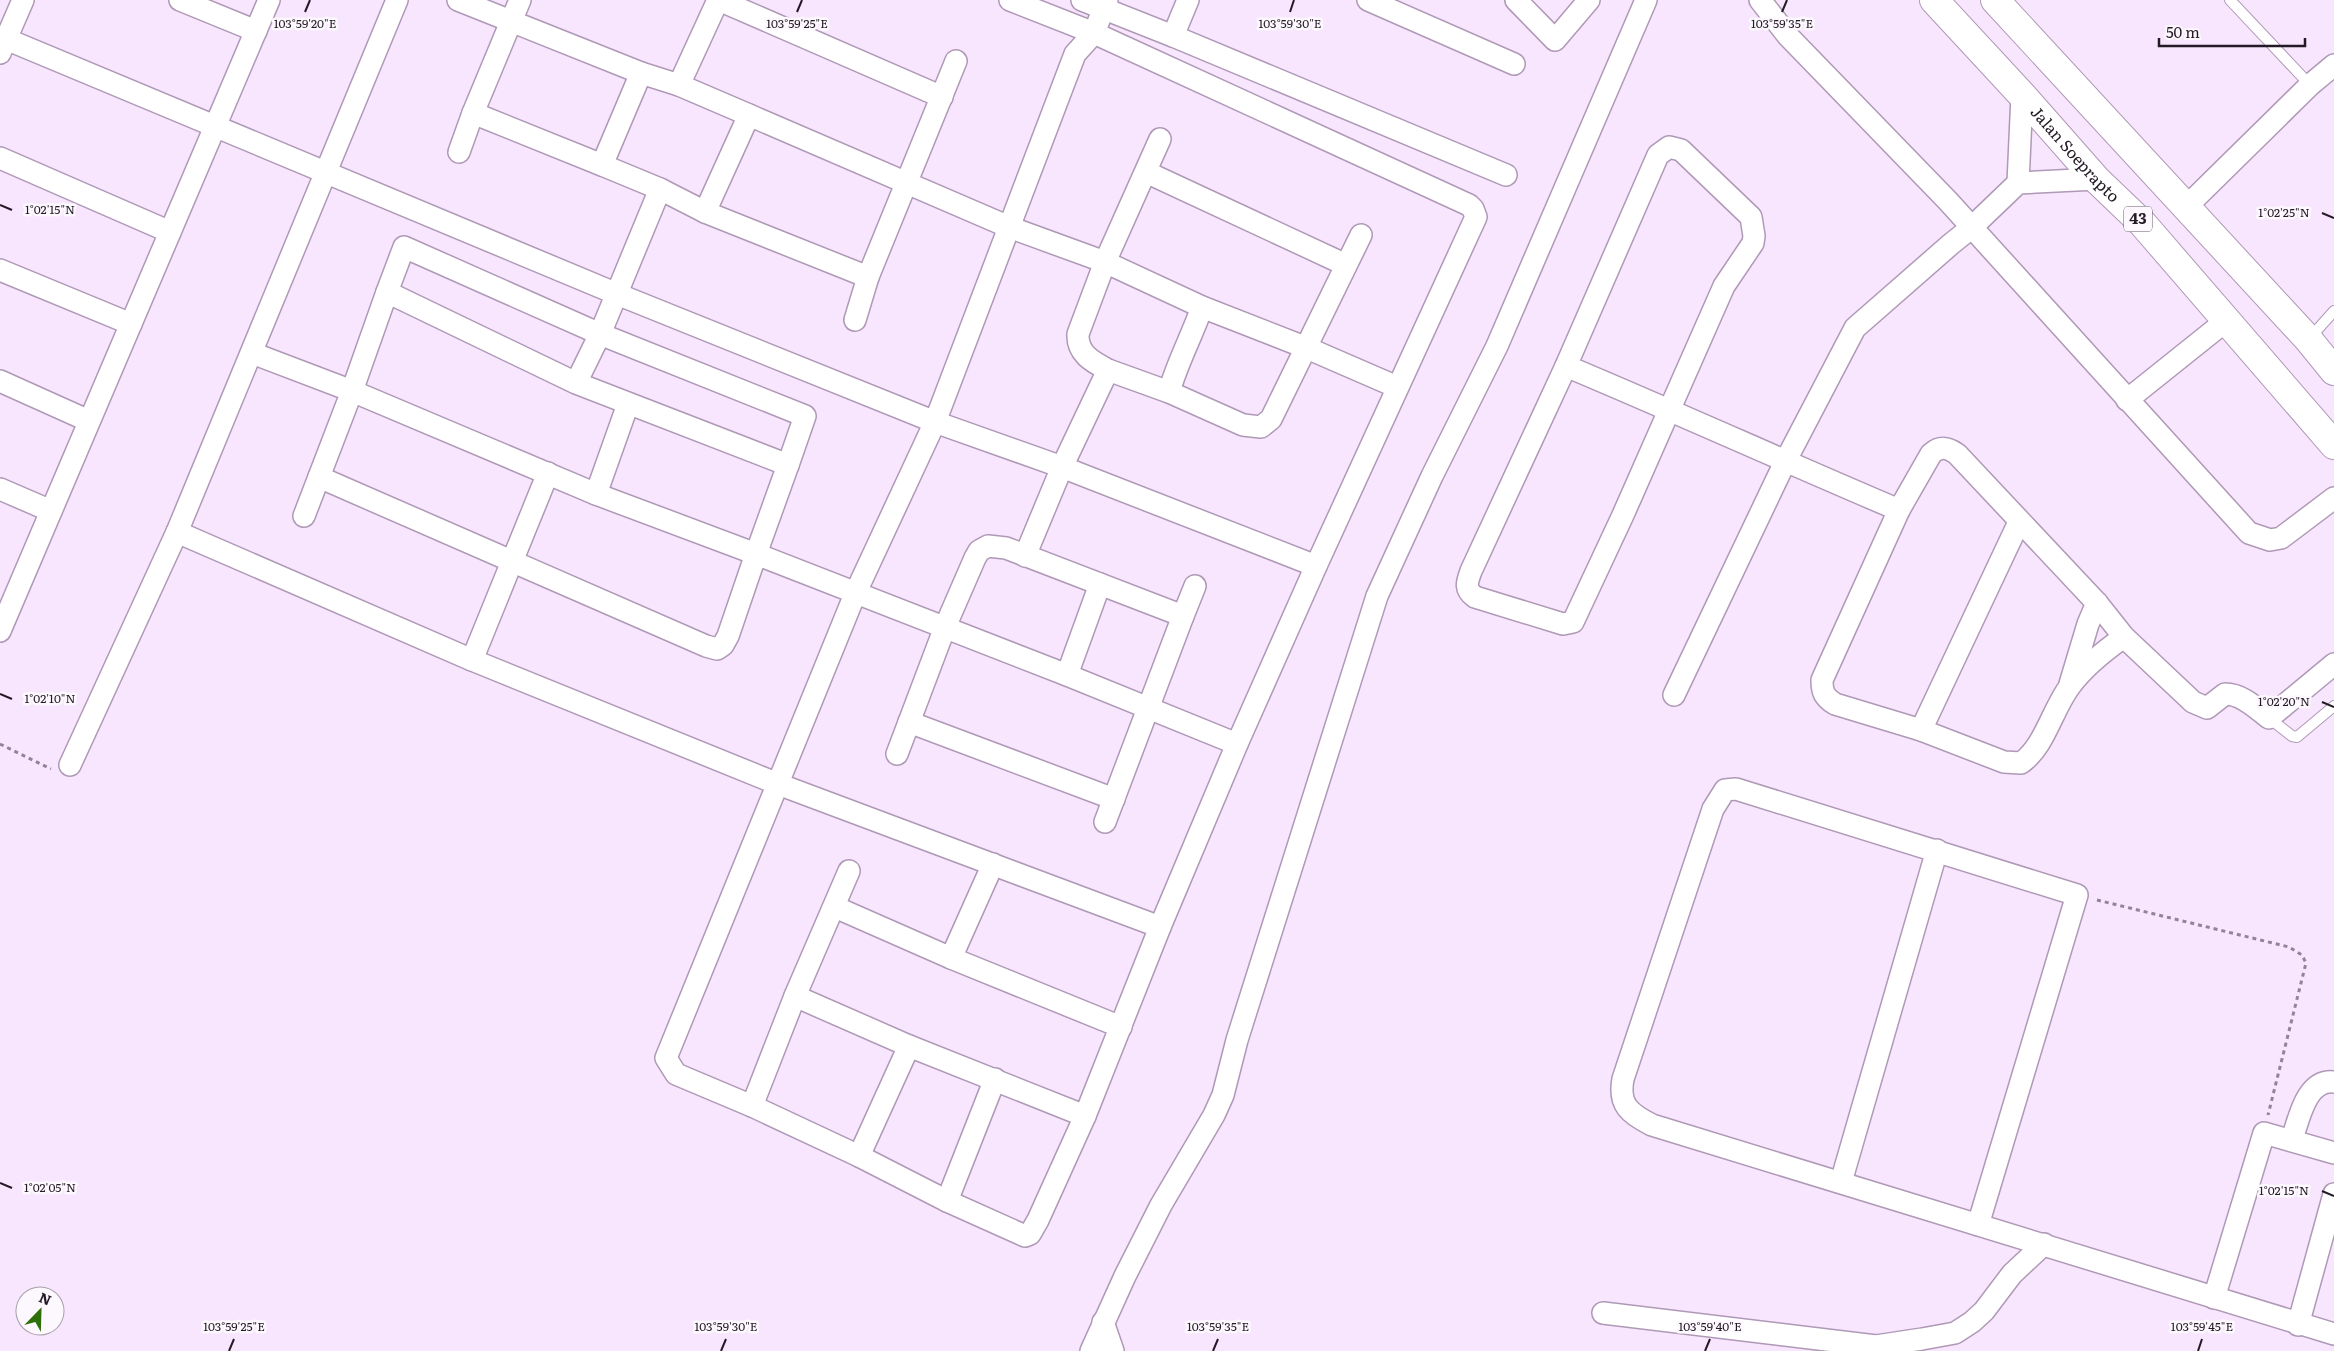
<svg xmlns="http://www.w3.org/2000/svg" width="2334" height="1351" font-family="Literata,serif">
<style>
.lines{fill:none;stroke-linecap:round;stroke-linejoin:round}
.lane-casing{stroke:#af99b6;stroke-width:12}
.street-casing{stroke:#af99b6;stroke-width:24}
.highway-casing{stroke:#af99b6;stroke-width:30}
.path{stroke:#928496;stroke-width:3;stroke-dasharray:4 4;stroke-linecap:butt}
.lane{stroke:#fff;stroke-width:10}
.street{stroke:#fff;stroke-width:21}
.highway{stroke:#fff;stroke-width:28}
.ticks{fill:none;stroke:#231a25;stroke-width:2}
.labels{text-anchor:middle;stroke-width:5;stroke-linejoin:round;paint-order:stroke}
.shield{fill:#fdf8fe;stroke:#645d66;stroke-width:1}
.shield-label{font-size:15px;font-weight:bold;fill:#231a25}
.street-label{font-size:16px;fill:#231a25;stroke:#fdf8fe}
.ticks-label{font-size:12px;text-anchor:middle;fill:#231a25;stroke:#fdf8fe;stroke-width:5;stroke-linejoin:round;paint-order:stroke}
</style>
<rect width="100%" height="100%" fill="#f8e5fe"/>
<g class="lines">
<defs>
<g id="lane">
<path d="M 2230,0 L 2310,85"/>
<path d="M 2309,339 L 2334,311"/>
<path d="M 2269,718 L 2292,736 L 2297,737 L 2334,706"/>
</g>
<g id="street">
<path d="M 180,0 L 256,31"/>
<path d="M 458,0 L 641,73"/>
<path d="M 520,0 L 473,113 L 602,165"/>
<path d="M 719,0 L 942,97"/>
<path d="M 1010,0 L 1094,33 L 1469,205 L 1473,209 L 1476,217 L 1316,566 L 1237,744 L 1160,927 L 1085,1116 L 1038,1220 L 1030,1234 L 1025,1236 L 947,1201 L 859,1156 L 752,1106 L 676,1074 L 666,1058 L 855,594 L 935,422 L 1075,54 L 1094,33 L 1107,0"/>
<path d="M 1082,0 L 1173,36"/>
<path d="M 1188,0 L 1173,36 L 1506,175"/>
<path d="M 1368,0 L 1514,64"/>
<path d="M 1516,0 L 1555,40 L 1589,0"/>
<path d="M 1760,0 L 1788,36 L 1948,201 L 2249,533 L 2270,540 L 2281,538 L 2334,498"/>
<path d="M 6,39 L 617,294 L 935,422 L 1062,467 L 1316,566"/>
<path d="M 0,53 L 23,0"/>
<path d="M 749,115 L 1009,227 L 1105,262 L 1202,307 L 1307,348 L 1397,387"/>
<path d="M 1669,147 L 1681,150 L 1751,217 L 1754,236 L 1753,243 L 1724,286 L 1623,515 L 1573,622 L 1563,624 L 1475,597 C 1464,589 1467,582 1471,571 L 1566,366 L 1658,155 Z"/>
<path d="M 459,152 L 473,113"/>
<path d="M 0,158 L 170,232"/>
<path d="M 1146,172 L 1346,265"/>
<path d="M 2018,183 L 2022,95"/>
<path d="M 660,189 L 705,212 L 749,115 L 679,85"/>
<path d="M 2185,208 L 2310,85 L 2334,65"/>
<path d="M 705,212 L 868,277 L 956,61"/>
<path d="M 0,270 L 131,324"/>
<path d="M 387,292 L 404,247 L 600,334 L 805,416 L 788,465"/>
<path d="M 855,320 L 868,277"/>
<path d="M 252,353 L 352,391 L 304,516"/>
<path d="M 1566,366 C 1678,413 1788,463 1899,510"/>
<path d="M 1108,370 L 1169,392 L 1243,425 L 1261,427 L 1271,419 L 1361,235"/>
<path d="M 0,381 L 89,421"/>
<path d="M 576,383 L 788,465 L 756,554 L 596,494 L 352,391 L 387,292 L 576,383 L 600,334 L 660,189 L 602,165 L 641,73 L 679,85 L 718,0"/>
<path d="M 1169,392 C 1177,363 1192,336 1202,307"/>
<path d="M 2127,400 L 2227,320"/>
<path d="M 319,477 L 706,646 L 717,649 L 723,645 L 728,636 L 756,554 L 1067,675 L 1237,744"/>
<path d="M 0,489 L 51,511"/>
<path d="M 596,494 L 628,404"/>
<path d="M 177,532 L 472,660 L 778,784 L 1160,927"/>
<path d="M 1025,556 L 1062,467 L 1108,370 C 1093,362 1077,354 1078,334 L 1105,262 L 1160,139"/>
<path d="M 1183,616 L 1195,586"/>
<path d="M 0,631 L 269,0"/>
<path d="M 2124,637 C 2104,651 2084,667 2070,686 C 2052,710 2045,746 2021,763 L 2004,762 L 1921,730 L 1835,704 C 1824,697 1822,692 1822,680 L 1899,510 L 1931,454 C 1940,446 1947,447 1957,454 L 2097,603 L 2124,637 L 2193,702 L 2207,708 L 2225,694 C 2242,694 2256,708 2269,718 L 2334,664"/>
<path d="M 472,660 L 548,473"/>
<path d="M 1067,675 L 1100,584"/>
<path d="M 2070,684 L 2088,624 L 2097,603"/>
<path d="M 1674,695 L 1785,462 L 1855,328 L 1951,244 L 1971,228 L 2018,183 L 2096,179"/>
<path d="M 909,722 L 1114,799"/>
<path d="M 1921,730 L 2019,522"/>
<path d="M 897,754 L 945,627 L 975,558 L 979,551 L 988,546 L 1006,548 L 1183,616 L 1105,822"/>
<path d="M 70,765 L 177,532 L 397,0"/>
<path d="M 835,907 L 951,958 L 1121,1027"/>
<path d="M 951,958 L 993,864"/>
<path d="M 795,996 L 909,1046 L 1085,1116"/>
<path d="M 752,1106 L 795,996 L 849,871"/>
<path d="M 2292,1139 C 2299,1119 2306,1079 2334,1082"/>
<path d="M 859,1156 L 909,1046"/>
<path d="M 1841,1182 L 1937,850"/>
<path d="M 947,1201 L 995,1079"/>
<path d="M 1978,1225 L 2077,895 L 1736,789 L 1725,790 L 1713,809 L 1623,1079 C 1618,1105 1630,1114 1652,1125 L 2334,1334"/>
<path d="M 2214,1298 L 2264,1133 L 2334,1153"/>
<path d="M 1603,1313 L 1876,1346 L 1922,1339 L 1955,1333 L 1972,1322 L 1984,1311 L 2012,1274 L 2044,1244"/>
<path d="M 1103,1322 L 1113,1351"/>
<path d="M 2298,1325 L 2334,1194"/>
<path d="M 1091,1351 L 1125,1276 L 1161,1205 L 1214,1115 L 1223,1095 L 1237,1040 L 1377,596 L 1432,476 L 1497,346 L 1646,0"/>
</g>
<g id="highway">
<path id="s1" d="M 1934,0 L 2022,95 L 2096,179 L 2143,224 L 2334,445"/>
<path d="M 1995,0 L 2308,339 L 2334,371"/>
</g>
</defs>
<use href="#lane" class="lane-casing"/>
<use href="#street" class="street-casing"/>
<use href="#highway" class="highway-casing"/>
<g class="path">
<path d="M 0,744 L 51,769"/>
<path d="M 2097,900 L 2289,947 L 2302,955 L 2306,963 L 2268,1115"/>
</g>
<use href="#lane" class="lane"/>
<use href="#street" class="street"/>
<use href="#highway" class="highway"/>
</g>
<path class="ticks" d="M 305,12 L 310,0M 797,12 L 802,0M 1290,12 L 1294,0M 1782,12 L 1787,0M 0,205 L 12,210M 2322,213 L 2334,218M 0,694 L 12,699M 2322,702 L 2334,707M 0,1183 L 12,1188M 2322,1191 L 2334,1196M 229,1351 L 234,1339M 721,1351 L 726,1339M 1213,1351 L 1218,1339M 1705,1351 L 1710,1339M 2198,1351 L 2202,1339"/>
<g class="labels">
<rect class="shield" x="2124" y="206.5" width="28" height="25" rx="4"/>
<g class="shield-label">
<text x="2138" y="224">43</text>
</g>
<g class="street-label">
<text dy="6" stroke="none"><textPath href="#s1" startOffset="209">Jalan Soeprapto</textPath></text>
</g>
</g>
<g class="ticks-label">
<text x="305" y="28">103°59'20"E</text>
<text x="797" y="28">103°59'25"E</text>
<text x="1290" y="28">103°59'30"E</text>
<text x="1782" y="28">103°59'35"E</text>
<text x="50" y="214">1°02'15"N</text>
<text x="2284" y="217">1°02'25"N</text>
<text x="50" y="703">1°02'10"N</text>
<text x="2284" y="706">1°02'20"N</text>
<text x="50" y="1192">1°02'05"N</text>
<text x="2284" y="1195">1°02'15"N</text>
<text x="234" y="1331">103°59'25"E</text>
<text x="726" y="1331">103°59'30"E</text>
<text x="1218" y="1331">103°59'35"E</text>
<text x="1710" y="1331">103°59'40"E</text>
<text x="2202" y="1331">103°59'45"E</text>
</g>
<g transform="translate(40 1311) rotate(23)"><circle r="24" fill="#fdf8fe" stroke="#a69fa7"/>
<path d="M0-4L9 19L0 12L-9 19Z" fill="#2d6f09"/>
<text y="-8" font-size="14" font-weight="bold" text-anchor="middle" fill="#231a25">N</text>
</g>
<path d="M2159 38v8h146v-8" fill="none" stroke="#231a25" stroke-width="2.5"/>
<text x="2166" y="38" font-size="15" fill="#231a25" stroke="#fdf8fe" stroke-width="4" paint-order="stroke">50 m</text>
</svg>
